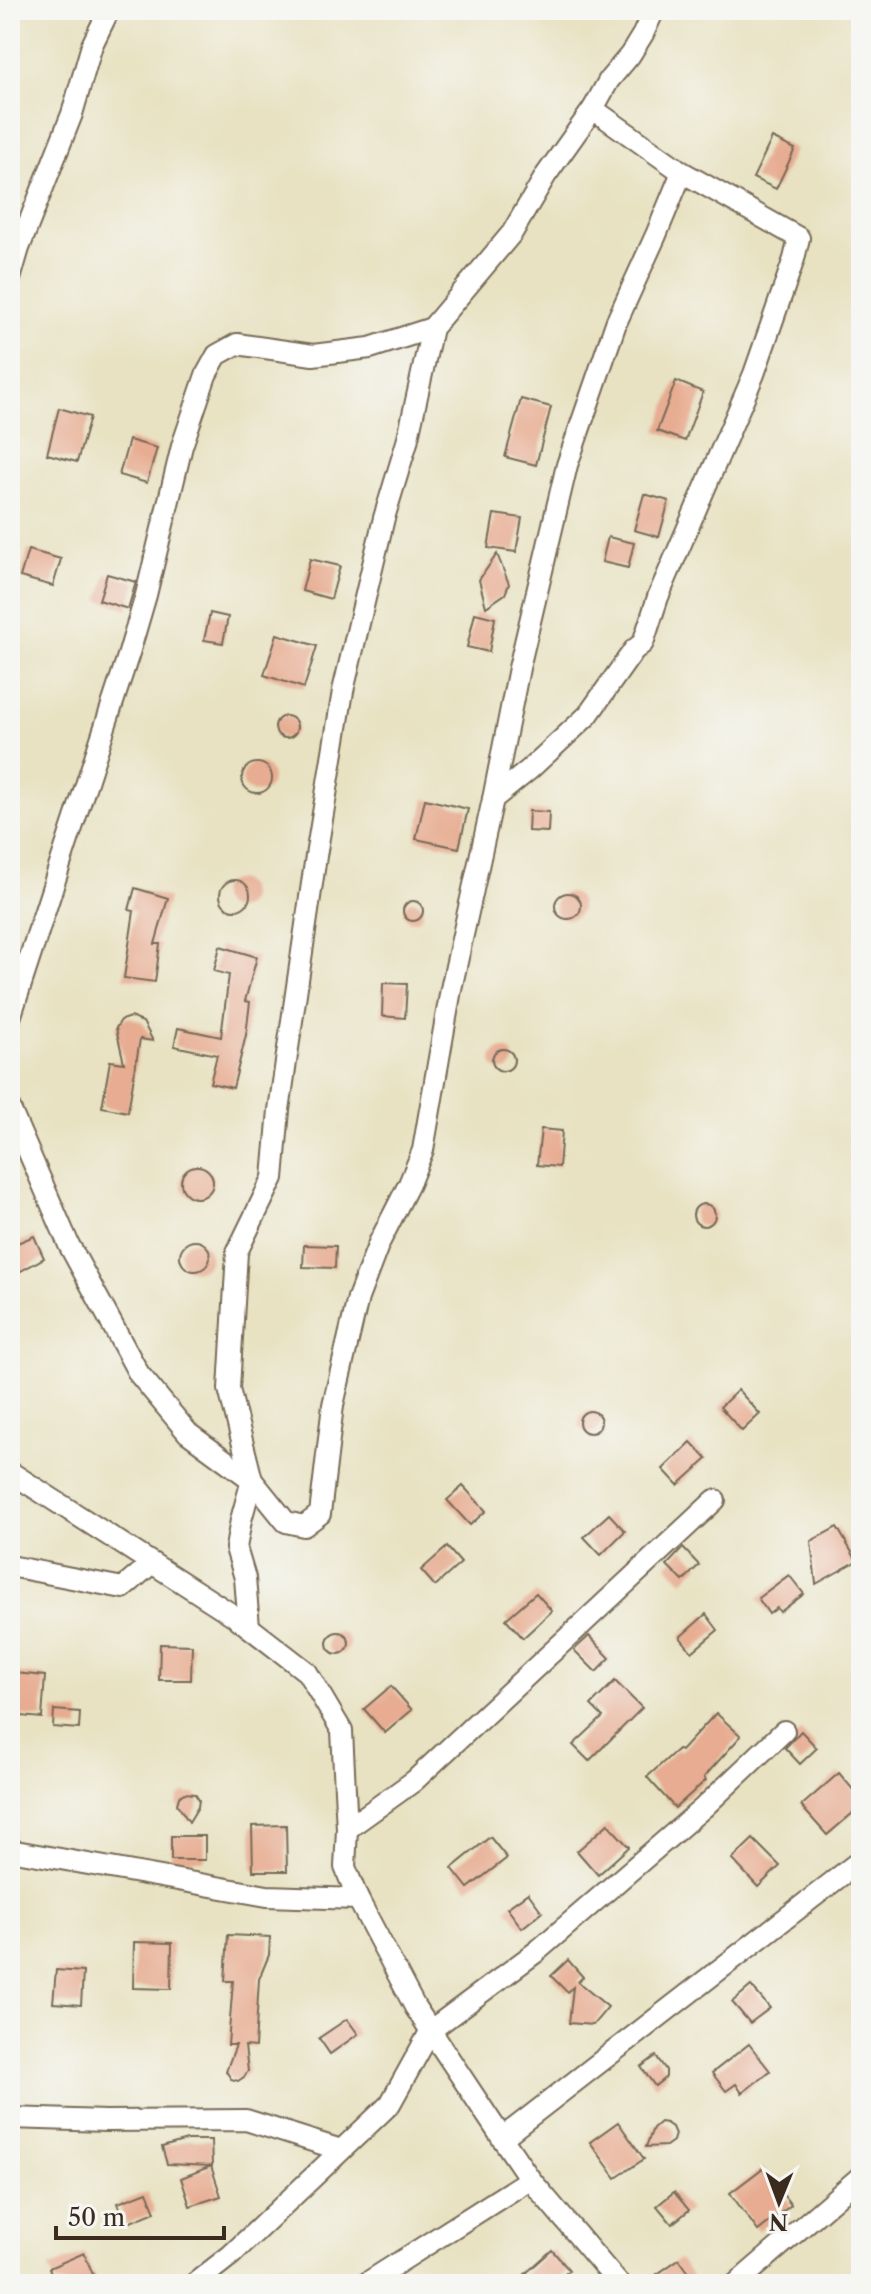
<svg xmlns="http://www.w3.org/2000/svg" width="871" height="2294" font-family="'Libre Caslon Text',serif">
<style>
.building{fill:#e7ac91}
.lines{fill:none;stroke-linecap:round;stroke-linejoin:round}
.street-casing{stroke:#786a57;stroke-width:24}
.street{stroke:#fff;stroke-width:20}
</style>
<rect width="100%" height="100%" fill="#f6f6f2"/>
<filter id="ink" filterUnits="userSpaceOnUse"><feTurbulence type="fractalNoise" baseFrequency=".0125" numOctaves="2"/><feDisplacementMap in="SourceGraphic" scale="16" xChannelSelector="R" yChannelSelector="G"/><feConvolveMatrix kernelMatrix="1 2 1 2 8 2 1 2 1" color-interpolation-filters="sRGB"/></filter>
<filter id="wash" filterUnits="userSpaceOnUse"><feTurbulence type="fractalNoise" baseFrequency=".006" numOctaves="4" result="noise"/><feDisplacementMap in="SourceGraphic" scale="32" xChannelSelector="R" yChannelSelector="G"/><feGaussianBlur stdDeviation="1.8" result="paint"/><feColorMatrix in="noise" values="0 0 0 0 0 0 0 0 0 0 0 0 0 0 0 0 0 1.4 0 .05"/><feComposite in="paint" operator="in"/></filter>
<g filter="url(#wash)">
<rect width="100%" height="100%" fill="#e8e2c2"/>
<g id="blocks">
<g class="building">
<path d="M 772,138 L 795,149 L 776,189 L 753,178 Z"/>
<path d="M 676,381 L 703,392 L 685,441 L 657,431 Z"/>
<path d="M 521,399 L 551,407 L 536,465 L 505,457 Z"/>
<path d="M 59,408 L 90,417 L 77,462 L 47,454 Z"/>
<path d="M 129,440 L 157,448 L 147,483 L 119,475 Z"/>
<path d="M 644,494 L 669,501 L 659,537 L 634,530 Z"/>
<path d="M 494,514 L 522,518 L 516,552 L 488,548 Z"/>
<path d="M 608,537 L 634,543 L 628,568 L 602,562 Z"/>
<path d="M 28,550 L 61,559 L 53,586 L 20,577 Z"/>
<path d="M 497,554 L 509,584 L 505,594 L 486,607 L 479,580 Z"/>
<path d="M 310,559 L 340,566 L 331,599 L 302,591 Z"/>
<path d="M 107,574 L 136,582 L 128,609 L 99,600 Z"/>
<path d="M 210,613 L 228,617 L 223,643 L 204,640 Z"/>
<path d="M 475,613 L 495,618 L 489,652 L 467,647 Z"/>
<path d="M 277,634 L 317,646 L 304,688 L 264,675 Z"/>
<circle cx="286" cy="727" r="11"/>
<circle cx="257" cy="778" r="15"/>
<path d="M 425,799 L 468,809 L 459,848 L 416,839 Z"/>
<path d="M 529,811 L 549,812 L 548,832 L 528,831 Z"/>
<circle cx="235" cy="895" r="15"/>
<path d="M 135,888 L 168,898 L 155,944 L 160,944 L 155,982 L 124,978 L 134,911 L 129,910 Z"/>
<circle cx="568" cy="906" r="13"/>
<circle cx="413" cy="911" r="10"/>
<path d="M 220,946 L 257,957 L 245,1001 L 250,1002 L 246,1035 L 233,1088 L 210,1083 L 217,1055 L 174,1046 L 178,1028 L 221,1037 L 229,975 L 214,971 Z"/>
<path d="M 383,983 L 407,984 L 405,1018 L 382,1016 Z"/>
<path d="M 130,1017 L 143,1022 L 153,1041 L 140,1039 L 128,1112 L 102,1107 L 110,1061 L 124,1063 L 116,1028 L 121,1020 Z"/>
<circle cx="503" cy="1060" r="11"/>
<path d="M 541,1129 L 562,1131 L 559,1167 L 537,1165 Z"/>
<circle cx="197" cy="1182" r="16"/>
<circle cx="704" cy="1215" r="11"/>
<path d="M 34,1236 L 44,1258 L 10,1277 L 10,1246 Z"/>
<circle cx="195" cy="1256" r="15"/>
<path d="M 304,1245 L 336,1246 L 335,1268 L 303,1267 Z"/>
<path d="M 738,1390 L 760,1414 L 742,1431 L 720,1407 Z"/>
<circle cx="590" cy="1422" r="11"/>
<path d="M 691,1442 L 707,1459 L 678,1485 L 663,1469 Z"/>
<path d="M 463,1486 L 486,1511 L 470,1525 L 447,1500 Z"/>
<path d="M 609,1514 L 625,1531 L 601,1555 L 584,1537 Z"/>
<path d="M 837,1527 L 857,1561 L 816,1584 L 811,1541 Z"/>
<path d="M 447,1547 L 461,1563 L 435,1586 L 421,1570 Z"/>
<path d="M 683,1548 L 699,1565 L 683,1581 L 667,1565 Z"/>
<path d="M 789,1575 L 804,1594 L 780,1612 L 777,1608 L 769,1614 L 758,1598 Z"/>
<path d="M 536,1593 L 552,1611 L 523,1638 L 506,1619 Z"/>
<path d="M 706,1614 L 718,1630 L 692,1652 L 680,1637 Z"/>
<circle cx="338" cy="1643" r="11"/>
<path d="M 589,1636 L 610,1658 L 596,1672 L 574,1650 Z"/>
<path d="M 160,1644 L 192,1645 L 191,1680 L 159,1680 Z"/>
<path d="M 14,1673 L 45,1676 L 42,1718 L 11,1715 Z"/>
<path d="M 615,1681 L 642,1708 L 589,1761 L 573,1745 L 603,1717 L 591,1705 Z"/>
<path d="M 391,1686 L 412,1710 L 385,1733 L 364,1709 Z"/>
<path d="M 54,1710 L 80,1712 L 79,1729 L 53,1727 Z"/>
<path d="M 716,1713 L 741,1736 L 704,1777 L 706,1780 L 675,1808 L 647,1777 L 678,1749 L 681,1751 Z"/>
<path d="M 801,1731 L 817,1748 L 800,1764 L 785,1748 Z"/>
<path d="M 839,1773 L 861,1799 L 861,1806 L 827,1835 L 801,1806 Z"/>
<path d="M 184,1793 L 195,1794 L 199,1800 L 198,1807 L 189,1822 L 177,1804 L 179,1797 Z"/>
<path d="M 608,1824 L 629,1847 L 598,1875 L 577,1851 Z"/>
<path d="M 286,1825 L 287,1871 L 253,1871 L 252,1826 Z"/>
<rect x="171" y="1836" width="34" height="24"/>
<path d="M 490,1837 L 507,1858 L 468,1888 L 452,1868 Z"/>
<path d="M 753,1839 L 780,1866 L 758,1887 L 732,1859 Z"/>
<path d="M 528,1893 L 542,1912 L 522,1928 L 507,1908 Z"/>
<path d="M 228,1935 L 270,1937 L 269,1955 L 259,1979 L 255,2047 L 245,2046 L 248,2071 L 244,2077 L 238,2081 L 231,2079 L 226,2071 L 236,2045 L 228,2045 L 233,1981 L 225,1981 Z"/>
<path d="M 134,1942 L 172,1943 L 171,1989 L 133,1988 Z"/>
<path d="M 568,1960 L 583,1977 L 578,1982 L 608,2007 L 593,2025 L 569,2023 L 573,1987 L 567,1992 L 551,1976 Z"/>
<path d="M 56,1970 L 83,1972 L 81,2005 L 53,2003 Z"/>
<path d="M 751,1986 L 770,2008 L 750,2023 L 732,2002 Z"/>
<path d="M 347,2019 L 358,2034 L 330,2054 L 319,2038 Z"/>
<path d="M 749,2044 L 770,2071 L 742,2093 L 736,2084 L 726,2091 L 712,2073 Z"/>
<path d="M 656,2056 L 666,2070 L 666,2077 L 655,2086 L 641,2067 Z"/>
<path d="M 618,2122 L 644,2159 L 616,2178 L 590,2142 Z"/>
<path d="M 660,2122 L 666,2123 L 672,2127 L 675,2134 L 673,2141 L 666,2146 L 646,2147 L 653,2128 Z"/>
<path d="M 187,2140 L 211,2140 L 212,2166 L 167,2164 L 162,2147 Z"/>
<path d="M 211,2166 L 221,2196 L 190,2206 L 181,2178 Z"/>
<path d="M 763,2168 L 791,2205 L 758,2231 L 730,2193 Z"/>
<path d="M 147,2192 L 155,2212 L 126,2224 L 118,2203 Z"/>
<path d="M 674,2192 L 689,2210 L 672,2224 L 657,2206 Z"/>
<path d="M 552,2250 L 569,2270 L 553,2284 L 534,2284 L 525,2274 Z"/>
<path d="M 84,2253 L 97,2284 L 56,2284 L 49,2268 Z"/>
<path d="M 679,2259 L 697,2284 L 643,2284 Z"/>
</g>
</g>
</g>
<g filter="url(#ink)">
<use href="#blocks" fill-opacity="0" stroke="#786a57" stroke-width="2"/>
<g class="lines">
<defs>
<g id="street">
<path d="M 593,109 L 682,172 L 799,238 L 794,259 L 754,374 L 658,597 L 643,643 L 634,650 L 588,715 L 530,769 L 493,799 L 519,668 L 567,465 L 616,323 L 656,235 L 682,172"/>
<path d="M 10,279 L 19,248 L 72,114 L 92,45 L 109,10"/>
<path d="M 493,799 L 451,989 L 423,1150 L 409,1184 L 379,1243 L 358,1298 L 333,1405 L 320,1514 L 304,1526 L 286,1522 L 252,1480 L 229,1389 L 237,1252 L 273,1178 L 279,1110 L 316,856 L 343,691 L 384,518 L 407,442 L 432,328 L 512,233 L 546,175 L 593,109 L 609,80 L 630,55 L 643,34 L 654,10"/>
<path d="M 10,1018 L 129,653 L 146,595 L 182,446 L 206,375 L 217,355 L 237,344 L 313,355 L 370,348 L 432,328"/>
<path d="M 10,1109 L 69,1245 L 139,1374 L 188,1433 L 252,1480 L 241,1520 L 236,1548 L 245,1578 L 249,1627"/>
<path d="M 10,1472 L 236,1617 L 307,1672 L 342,1731 L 347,1829 L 345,1867 L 358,1899 L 415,2007 L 502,2138 L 530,2179 L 619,2284"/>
<path d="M 10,1566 L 123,1588 L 152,1563"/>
<path d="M 347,1829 L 414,1781 L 715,1500"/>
<path d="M 10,1850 L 267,1896 L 358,1899"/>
<path d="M 10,2118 L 106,2121 L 246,2120 L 341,2150"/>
<path d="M 502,2138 L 861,1860"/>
<path d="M 194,2284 L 231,2255 L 390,2104 L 431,2030 L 536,1952 L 703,1808 L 784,1731"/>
<path d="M 365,2284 L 530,2179"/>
<path d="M 736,2284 L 861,2176"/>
</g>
</defs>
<use href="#street" class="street-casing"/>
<use href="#street" class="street"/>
</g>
</g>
<rect width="871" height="2294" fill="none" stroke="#f6f6f2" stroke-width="40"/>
<g transform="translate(779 2202) rotate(181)" stroke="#f6f6f2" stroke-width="6" paint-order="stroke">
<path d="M0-6L14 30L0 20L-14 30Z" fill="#3b2a1e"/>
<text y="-12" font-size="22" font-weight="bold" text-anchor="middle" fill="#3b2a1e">N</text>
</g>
<path d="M56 2226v12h168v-12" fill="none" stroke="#3b2a1e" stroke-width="4"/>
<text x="68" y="2226" font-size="24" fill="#3b2a1e" stroke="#f6f6f2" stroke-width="6" paint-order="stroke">50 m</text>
</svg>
